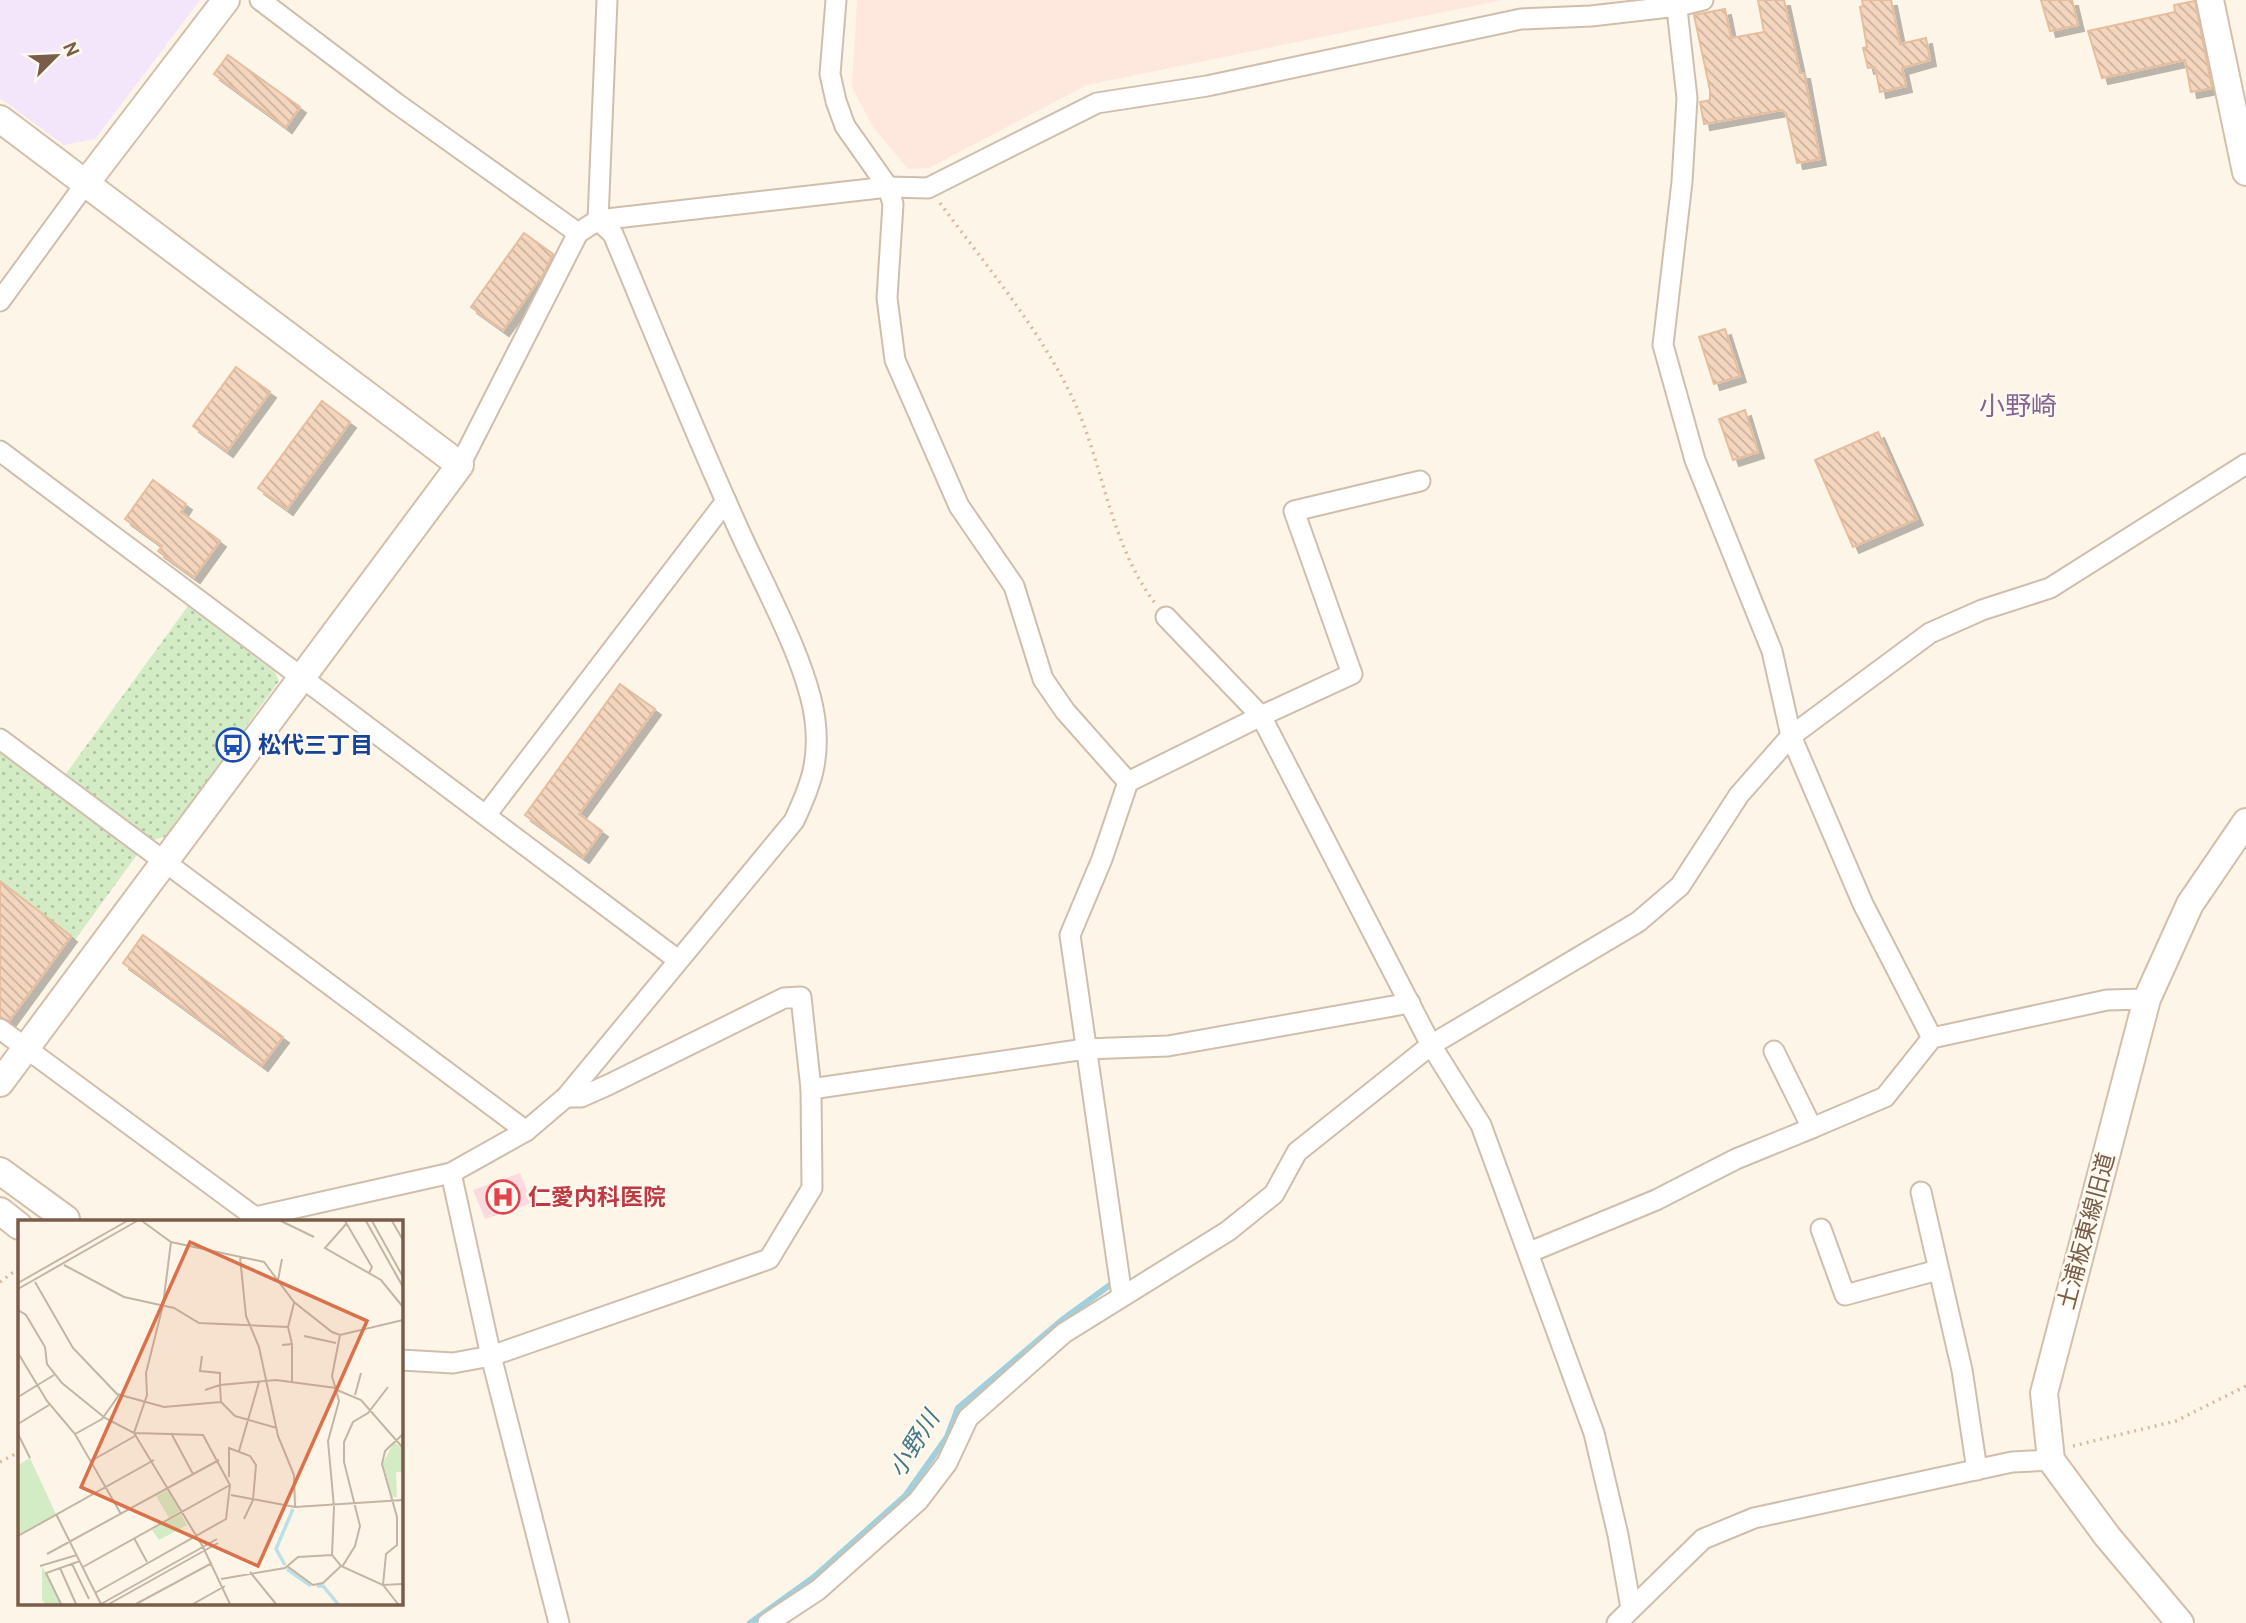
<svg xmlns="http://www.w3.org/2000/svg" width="2246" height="1623" font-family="Cabin,'Noto Sans JP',sans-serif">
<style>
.commercial{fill:#fee7dc}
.education{fill:#f3e5fa}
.medical{fill:#fcdbde}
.green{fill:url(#green-dots)}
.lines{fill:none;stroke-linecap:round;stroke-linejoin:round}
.stream{stroke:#a1cfdb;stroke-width:6}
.building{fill:url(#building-back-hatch);stroke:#e7bd9e;stroke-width:2;filter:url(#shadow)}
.street-casing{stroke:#d0bead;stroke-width:23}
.secondary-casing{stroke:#d3bfaa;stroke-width:30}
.path{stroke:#dab9a1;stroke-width:3.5;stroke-dasharray:2 5;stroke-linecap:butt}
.street{stroke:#fff;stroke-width:19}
.secondary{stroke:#fff;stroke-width:26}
.labels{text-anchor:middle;stroke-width:5;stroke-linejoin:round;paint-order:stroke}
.transit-label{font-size:23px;font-weight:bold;fill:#164399;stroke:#fffaf0;text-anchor:start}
.health-label{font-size:23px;font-weight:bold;fill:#be3a42;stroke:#fffaf0;text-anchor:start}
.street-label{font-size:23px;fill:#795d4a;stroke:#fffaf0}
.water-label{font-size:24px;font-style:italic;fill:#407786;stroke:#fffaf0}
.quarter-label{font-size:26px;fill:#866395;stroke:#fffaf0}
.inset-river{fill:none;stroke:#bbe0e8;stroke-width:3.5}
.inset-road{fill:none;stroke:#c4b4a4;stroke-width:2}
.view{fill:#da714a;fill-opacity:0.15;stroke:#da714a;stroke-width:3.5}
.inset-edge{fill:none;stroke:#795d4a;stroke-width:3.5}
</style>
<defs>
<pattern id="green-dots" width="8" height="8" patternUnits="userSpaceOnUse" patternTransform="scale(1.75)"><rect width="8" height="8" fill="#d4ecc5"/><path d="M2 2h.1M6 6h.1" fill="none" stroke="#b1c2a2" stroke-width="1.8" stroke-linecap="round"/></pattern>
<pattern id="building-back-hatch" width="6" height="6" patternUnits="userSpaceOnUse" patternTransform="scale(1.75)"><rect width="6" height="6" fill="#f4d6bf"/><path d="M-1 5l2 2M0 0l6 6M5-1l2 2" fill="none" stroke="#cab19d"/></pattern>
<filter id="shadow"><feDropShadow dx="6" dy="6" stdDeviation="0" flood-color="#0004"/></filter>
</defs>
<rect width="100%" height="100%" fill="#fdf6e8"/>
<path class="commercial" d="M 857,0 L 1503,0 L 1087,85 L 929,168 L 908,169 L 873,127 L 852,87 Z"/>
<path class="education" d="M 0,0 L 200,0 L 95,139 L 64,145 L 0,98 Z"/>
<path class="medical" d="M 520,1173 L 532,1203 L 485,1219 L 473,1190 Z"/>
<g class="green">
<path d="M 188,606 L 275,672 L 279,681 L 167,836 L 154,840 L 65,775 Z"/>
<path d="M 0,747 L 139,852 L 75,940 L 0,881 Z"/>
</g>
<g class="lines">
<path class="stream" d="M 750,1623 L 814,1577 L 905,1496 L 947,1437 L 958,1408 L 1062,1320 L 1110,1285"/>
</g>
<g class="building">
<path d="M 1758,0 L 1784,0 L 1800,73 L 1804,73 L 1820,159 L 1797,163 L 1786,113 L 1782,110 L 1704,124 L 1700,102 L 1710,100 L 1710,90 L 1694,15 L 1725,9 L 1731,38 L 1764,32 Z"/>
<path d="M 1862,0 L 1891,0 L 1900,44 L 1926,38 L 1930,60 L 1902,68 L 1906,86 L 1880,92 L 1875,67 L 1868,68 L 1863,48 L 1867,47 L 1860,7 L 1863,6 Z"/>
<path d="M 2041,0 L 2072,0 L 2078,25 L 2050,31 Z"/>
<path d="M 2195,1 L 2212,88 L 2191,92 L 2185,60 L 2102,78 L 2088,31 L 2175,12 L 2174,5 Z"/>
<path d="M 228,55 L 300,107 L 286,127 L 214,74 Z"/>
<path d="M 524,233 L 553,254 L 544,273 L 503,330 L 471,307 Z"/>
<path d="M 1725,329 L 1740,376 L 1714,384 L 1699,337 Z"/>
<path d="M 236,367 L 270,392 L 227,451 L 193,426 Z"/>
<path d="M 322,401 L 350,422 L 287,509 L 258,488 Z"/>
<path d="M 1745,410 L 1758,452 L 1733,460 L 1719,419 Z"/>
<path d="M 1878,432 L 1917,519 L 1853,547 L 1815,460 Z"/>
<path d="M 153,480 L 186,504 L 181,512 L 220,541 L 194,577 L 158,551 L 162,546 L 125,519 Z"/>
<path d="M 620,684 L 655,709 L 579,814 L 602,831 L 583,857 L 525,815 Z"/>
<path d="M 0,881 L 71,936 L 9,1021 L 0,1017 Z"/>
<path d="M 143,935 L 283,1037 L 262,1065 L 123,963 Z"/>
</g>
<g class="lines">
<defs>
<g id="street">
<path d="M 260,0 L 396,103 L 578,233"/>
<path d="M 836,0 L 830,74 L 836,101 L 845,126 L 888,187 L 893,204 L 887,298 L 895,360 L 959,506 L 1014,586 L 1043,679 L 1065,711 L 1128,782"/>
<path d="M 1676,0 L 1687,98 L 1682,182 L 1663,345 L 1695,460 L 1772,651 L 1791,736 L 1863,904 L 1932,1038"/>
<path d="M 598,220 L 607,0"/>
<path d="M 0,301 L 86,183"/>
<path d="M 0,451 L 678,960"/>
<path d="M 460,465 L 578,233 L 598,220 L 888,187 L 928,188 L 1097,103 L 1207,86 L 1521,19 L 1591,16 L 1678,6 L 1703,0"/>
<path d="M 1166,617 L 1261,716 L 1352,674 L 1294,511 L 1420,481"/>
<path d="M 0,739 L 526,1131"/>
<path d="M 486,815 L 726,501"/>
<path d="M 0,1029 L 255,1217 L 451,1173 L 526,1131 L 566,1097 L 794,821 C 811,785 820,760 815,720 C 808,663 762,582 738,528 C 694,431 654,332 613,234 L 598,220"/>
<path d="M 1774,1051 L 1812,1128 L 1885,1097 L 1932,1038 L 2107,1000 L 2147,999"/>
<path d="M 811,1089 L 1085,1049 L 1168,1046 L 1410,1003"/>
<path d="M 451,1173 L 491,1356 L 559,1623"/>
<path d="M 1921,1192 L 1962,1370 L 1977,1470"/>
<path d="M 1821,1229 L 1845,1295 L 1938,1270"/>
<path d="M 1530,1252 L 1656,1200 L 1736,1159 L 1812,1128"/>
<path d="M 1122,1296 L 1070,935 L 1102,859 L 1128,782 L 1261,716 L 1431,1045 L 1481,1125 L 1594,1433 L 1618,1535 L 1631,1608"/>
<path d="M 401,1360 L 453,1363 L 491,1356 L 769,1259 L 812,1188 L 811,1089 L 801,997 L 784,998 L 608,1085 L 581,1097 L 566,1097"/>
<path d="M 768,1623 L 818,1590 L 918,1501 L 947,1463 L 968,1418 L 1064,1333 L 1228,1231 L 1274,1194 L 1297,1152 L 1431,1045 L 1638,922 L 1680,886 L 1739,795 L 1791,736 L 1930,633 L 1982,610 L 2050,588 L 2246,464"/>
<path d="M 1617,1623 L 1703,1539 L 1754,1518 L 2012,1462 L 2051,1460"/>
</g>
<g id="secondary">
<path d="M 2210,0 L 2246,172"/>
<path d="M 0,119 L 460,465 L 0,1083"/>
<path d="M 86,183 L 226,0"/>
<path d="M 0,1171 L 66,1219"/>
<path d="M 0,1211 L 19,1226"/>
<path d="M 2180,1623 L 2107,1536 L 2051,1460 L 2044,1393 L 2147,999 L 2190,904 L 2246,822"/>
</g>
</defs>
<use href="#street" class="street-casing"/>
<use href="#secondary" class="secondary-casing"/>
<g class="path">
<path d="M 940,203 C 987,267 1040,329 1074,401 C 1104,467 1110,544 1155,603"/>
<path d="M 0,1282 L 19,1268"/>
<path d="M 2073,1446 L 2176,1421 L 2246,1386"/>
<path d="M 0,1462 L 19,1452"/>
</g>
<use href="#street" class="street"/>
<use href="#secondary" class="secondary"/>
</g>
<defs>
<symbol id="bus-ring" viewBox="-11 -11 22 22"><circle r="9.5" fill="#fffaf0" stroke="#1a4fb4" stroke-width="1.5"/><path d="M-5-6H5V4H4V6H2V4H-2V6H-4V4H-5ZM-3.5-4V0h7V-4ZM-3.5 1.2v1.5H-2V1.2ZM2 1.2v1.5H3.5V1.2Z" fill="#1a4fb4"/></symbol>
<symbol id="hospital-ring" viewBox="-11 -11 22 22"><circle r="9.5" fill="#fffaf0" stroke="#e0444e" stroke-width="1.5"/><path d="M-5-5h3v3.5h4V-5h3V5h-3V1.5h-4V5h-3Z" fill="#e0444e"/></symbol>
</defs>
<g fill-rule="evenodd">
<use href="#bus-ring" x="214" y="726" width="38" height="38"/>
<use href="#hospital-ring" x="484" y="1178" width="38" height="38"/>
</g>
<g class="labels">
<g class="transit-label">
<text x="258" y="753">松代三丁目</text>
</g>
<g class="health-label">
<text x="528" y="1205">仁愛内科医院</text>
</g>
<g class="street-label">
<text transform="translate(2086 1231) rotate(-75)" y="8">土浦板東線旧道</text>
</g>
<g class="water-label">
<text transform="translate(914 1444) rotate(-58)" y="8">小野川</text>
</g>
<g class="quarter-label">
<text x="2018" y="415">小野崎</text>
</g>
</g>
<g transform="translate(18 1220)">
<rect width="385" height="385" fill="#fdf6e8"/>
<path d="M 12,238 L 38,294 L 0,316 L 0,245 ZM 150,270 L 162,291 L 151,298 L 138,276 ZM 163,294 L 169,305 L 141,320 L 134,310 ZM 24,346 L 27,352 L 42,384 L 27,384 L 24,380 Z" fill="#d4ecc5"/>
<path d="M 376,222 L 385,229 L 385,252 L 378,252 L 379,277 L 374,277 L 365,243 Z" fill="#d4ecc5"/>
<path class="inset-river" d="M 267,345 L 258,329 L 275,289M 269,349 L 293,366M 299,366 L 305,366 L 320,384"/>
<path class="inset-road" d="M 124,1 L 153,22 L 246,42 L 276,82 L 314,112 L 322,115 L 385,100M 263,1 L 296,17M 327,1 L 354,47 L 351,53M 348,1 L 385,67M 354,1 L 385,57M 374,1 L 385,20M 329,3 L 307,28 L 363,60 L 385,87M 153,22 L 145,85 L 128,153 L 129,175 L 116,213 L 185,327 L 212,384M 222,37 L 228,96 L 241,127 L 260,216 L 276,255 L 277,287M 46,45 L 106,77 L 156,88 L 181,103 L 270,107M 260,60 L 264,39M 17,62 L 55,128 L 99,174 L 146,187 L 203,182M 0,63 L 109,1M 0,69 L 119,1M 0,90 L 8,95 L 27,127 L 29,144 L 44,163 L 87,198 L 116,213 L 185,215 L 212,265 L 208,299 L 77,373M 322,115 L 314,156 L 321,181 L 310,221 L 316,287 L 314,335 L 323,346 L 365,365 L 380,384M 286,116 L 318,123M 264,125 L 274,124 L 270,107 L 276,83M 0,133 L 29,181 L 57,214 L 103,294M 184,136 L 182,151 L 202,153 L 202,165 L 187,170M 274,161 L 274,124M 319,170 L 343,180 L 385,228M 337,175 L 343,153M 0,177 L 36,155M 0,204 L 31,185M 259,208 L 217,196 L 203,182 L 202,165 L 258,160 L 318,168M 153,213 L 175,254M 0,214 L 12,238M 57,214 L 84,199 L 101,175M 385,214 L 367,231 L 364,244 L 379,297 L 379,325 L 368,334 L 365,365 L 385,364M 221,231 L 241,162M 73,241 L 117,216M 211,257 L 211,228 L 232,236 L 238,245 L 235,280 L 226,299M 213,275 L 277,287 L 385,280M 38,294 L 83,384M 0,316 L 136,240M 116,318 L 129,342M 29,334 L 201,240M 54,344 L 71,379M 22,346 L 59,335M 269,346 L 295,365 L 305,363 L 323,346M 65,347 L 212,265M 324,347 L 337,326 L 342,306 L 326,242 L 326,222 L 335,202 L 350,193 L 370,167M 42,348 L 58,384M 232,352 L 258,384M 203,359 L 267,348 L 280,337 L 314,335M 43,384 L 28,353 L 62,341M 83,384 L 199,319M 91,384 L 200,323M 118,384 L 194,343M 175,384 L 207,366"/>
<path class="view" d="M 172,22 L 349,101 L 240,346 L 63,267 Z"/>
<rect width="385" height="385" class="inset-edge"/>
</g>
<g transform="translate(56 56) rotate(66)" stroke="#fffaf0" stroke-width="5" paint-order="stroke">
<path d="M0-5L12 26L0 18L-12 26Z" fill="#795d4a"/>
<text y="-10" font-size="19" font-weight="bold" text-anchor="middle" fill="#795d4a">N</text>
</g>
</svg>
